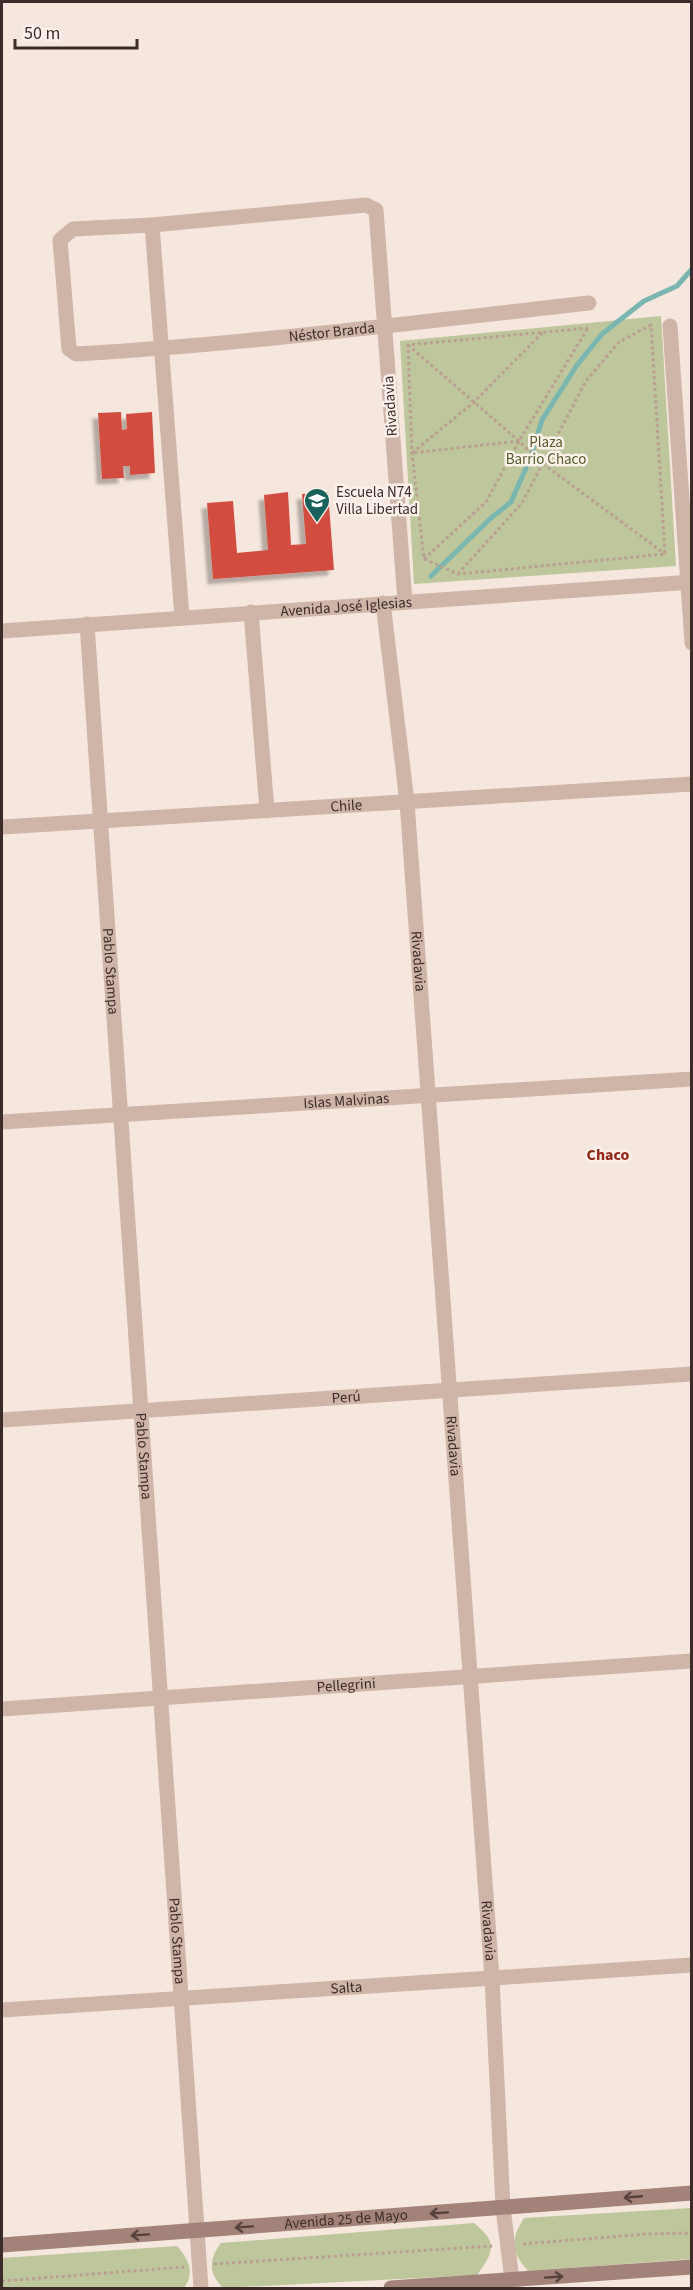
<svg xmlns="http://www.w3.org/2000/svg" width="693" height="2290" font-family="'Source Sans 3',sans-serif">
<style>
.green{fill:#bec69c}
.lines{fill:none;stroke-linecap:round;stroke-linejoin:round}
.stream{stroke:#7ab6b0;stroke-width:5}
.building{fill:#d24e3f;filter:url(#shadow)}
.path{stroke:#bb9e92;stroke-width:3;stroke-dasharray:3 3;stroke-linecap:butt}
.minor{stroke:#cfb4a8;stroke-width:15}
.secondary{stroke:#a38279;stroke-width:15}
.oneway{stroke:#55423d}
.labels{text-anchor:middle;stroke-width:5;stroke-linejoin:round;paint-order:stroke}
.street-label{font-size:15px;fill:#3b2c29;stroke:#fcf2eb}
.park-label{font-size:15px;fill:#515c2a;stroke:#fcf2eb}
.poi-label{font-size:15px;fill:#3b2c29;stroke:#fcf2eb;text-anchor:start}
.neighbourhood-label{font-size:16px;font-weight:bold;fill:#932519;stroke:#fcf2eb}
</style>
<defs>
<filter id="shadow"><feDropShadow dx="-5.5" dy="5.5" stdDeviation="1.5" flood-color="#0004"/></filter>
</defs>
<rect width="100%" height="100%" fill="#f5e7de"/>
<g class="green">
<path d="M 661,316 L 676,566 L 414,584 L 400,341 Z"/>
<path d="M 691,2208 L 691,2259 L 528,2271 C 511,2252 510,2240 524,2218 Z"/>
<path d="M 474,2223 C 498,2242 494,2252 477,2275 L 223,2288 C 209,2274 208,2260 221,2243 Z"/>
<path d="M 177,2246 C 189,2260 195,2272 184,2288 L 2,2288 L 2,2258 Z"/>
</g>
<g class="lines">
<path class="stream" d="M 431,576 L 491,518 L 511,502 L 530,459 L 542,420 L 577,365 L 602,334 L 644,301 L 677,286 L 692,269"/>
</g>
<g class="building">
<path d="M 121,412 L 122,430 L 127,429 L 126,414 L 152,412 L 155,473 L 130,475 L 130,466 L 123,466 L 124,478 L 102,479 L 98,413 Z"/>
<path d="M 288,492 L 291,545 L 306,544 L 302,494 L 328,492 L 334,570 L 213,579 L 207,503 L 233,501 L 237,553 L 268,550 L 264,495 Z"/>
</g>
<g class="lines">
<g class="path">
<path d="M 408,345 L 519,441 L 538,460 L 665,554"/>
<path d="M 519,441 L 412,453 L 474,402 L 543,332"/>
<path d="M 424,559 L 486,502 L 519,441 L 588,328"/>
<path d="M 458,574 L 522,503 L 586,381 L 619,342 L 651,325 L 665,554 L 458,574 L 424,559 L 412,453 L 408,345 L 588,328"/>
<path d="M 523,2244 L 646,2234 L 692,2233"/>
<path d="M 214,2264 L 492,2246"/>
<path d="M 2,2281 L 184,2267"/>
</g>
<g class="minor">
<path d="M 152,225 L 182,617"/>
<path d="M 670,326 L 692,643"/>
<path id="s1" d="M 405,602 L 376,210 L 366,205 L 152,225 L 73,229 L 60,240 L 69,349 L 76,354 C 247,344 418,322 589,303"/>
<path id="s2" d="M 383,603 L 407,802 L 492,1978 L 503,2208 L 513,2288"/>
<path d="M 251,612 L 267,811"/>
<path id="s3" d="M 87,624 L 201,2288"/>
<path id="s4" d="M 2,631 L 692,582"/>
<path id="s5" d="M 2,827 L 692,784"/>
<path id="s6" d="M 2,1122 L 692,1079"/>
<path id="s7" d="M 2,1420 L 692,1374"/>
<path id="s8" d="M 2,1709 L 692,1661"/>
<path id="s9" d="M 2,2010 L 692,1965"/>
</g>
<g class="secondary">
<path id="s10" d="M 2,2245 L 692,2193"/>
<path d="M 391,2288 L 692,2267"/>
</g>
</g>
<defs><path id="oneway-shaft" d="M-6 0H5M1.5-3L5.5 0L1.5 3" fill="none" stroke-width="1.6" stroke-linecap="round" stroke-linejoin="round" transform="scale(1.5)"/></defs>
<g class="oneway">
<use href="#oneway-shaft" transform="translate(633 2197) rotate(175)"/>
<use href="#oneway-shaft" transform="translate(439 2213) rotate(176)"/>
<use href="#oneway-shaft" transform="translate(244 2227) rotate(176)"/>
<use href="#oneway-shaft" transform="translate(140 2235) rotate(176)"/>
<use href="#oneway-shaft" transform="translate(554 2277) rotate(-4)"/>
</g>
<defs>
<symbol id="school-pin" viewBox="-11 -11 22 30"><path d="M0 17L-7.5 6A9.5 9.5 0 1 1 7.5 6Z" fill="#19625c" stroke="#fcf2eb"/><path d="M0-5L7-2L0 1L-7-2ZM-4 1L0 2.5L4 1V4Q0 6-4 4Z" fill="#fff"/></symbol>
</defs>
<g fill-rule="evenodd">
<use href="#school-pin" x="302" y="486" width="30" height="40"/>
</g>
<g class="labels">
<g class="street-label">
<text dy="5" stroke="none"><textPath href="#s1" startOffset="1090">Néstor Brarda</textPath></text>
<text transform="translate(390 406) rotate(-94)" y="5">Rivadavia</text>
<text dy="5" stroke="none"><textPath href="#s4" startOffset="345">Avenida José Iglesias</textPath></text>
<text dy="5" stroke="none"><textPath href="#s5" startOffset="345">Chile</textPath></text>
<text dy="5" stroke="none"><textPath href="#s2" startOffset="360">Rivadavia</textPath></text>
<text dy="5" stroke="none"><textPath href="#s3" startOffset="348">Pablo Stampa</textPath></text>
<text dy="5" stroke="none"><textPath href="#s6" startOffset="345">Islas Malvinas</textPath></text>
<text dy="5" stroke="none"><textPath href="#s7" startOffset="345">Perú</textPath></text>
<text dy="5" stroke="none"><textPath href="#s2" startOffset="846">Rivadavia</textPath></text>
<text dy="5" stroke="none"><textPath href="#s3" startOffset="834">Pablo Stampa</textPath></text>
<text dy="5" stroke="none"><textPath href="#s8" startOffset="345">Pellegrini</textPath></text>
<text dy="5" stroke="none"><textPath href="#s2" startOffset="1332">Rivadavia</textPath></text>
<text dy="5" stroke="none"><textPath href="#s3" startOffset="1320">Pablo Stampa</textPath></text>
<text dy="5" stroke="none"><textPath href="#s9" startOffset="345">Salta</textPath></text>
<text dy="5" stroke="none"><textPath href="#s10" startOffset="345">Avenida 25 de Mayo</textPath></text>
</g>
<g class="park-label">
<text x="546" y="447">Plaza<tspan x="546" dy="17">Barrio Chaco</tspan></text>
</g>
<g class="poi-label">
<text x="336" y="497">Escuela N74<tspan x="336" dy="17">Villa Libertad</tspan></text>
</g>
<g class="neighbourhood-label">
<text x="608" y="1160">Chaco</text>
</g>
</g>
<rect width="693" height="2290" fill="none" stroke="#3b2c29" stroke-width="6"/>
<path d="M15 39v9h122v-9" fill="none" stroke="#3b2c29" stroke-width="3"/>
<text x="24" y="39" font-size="18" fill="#3b2c29" stroke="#fcf2eb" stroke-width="4.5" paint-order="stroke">50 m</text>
</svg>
